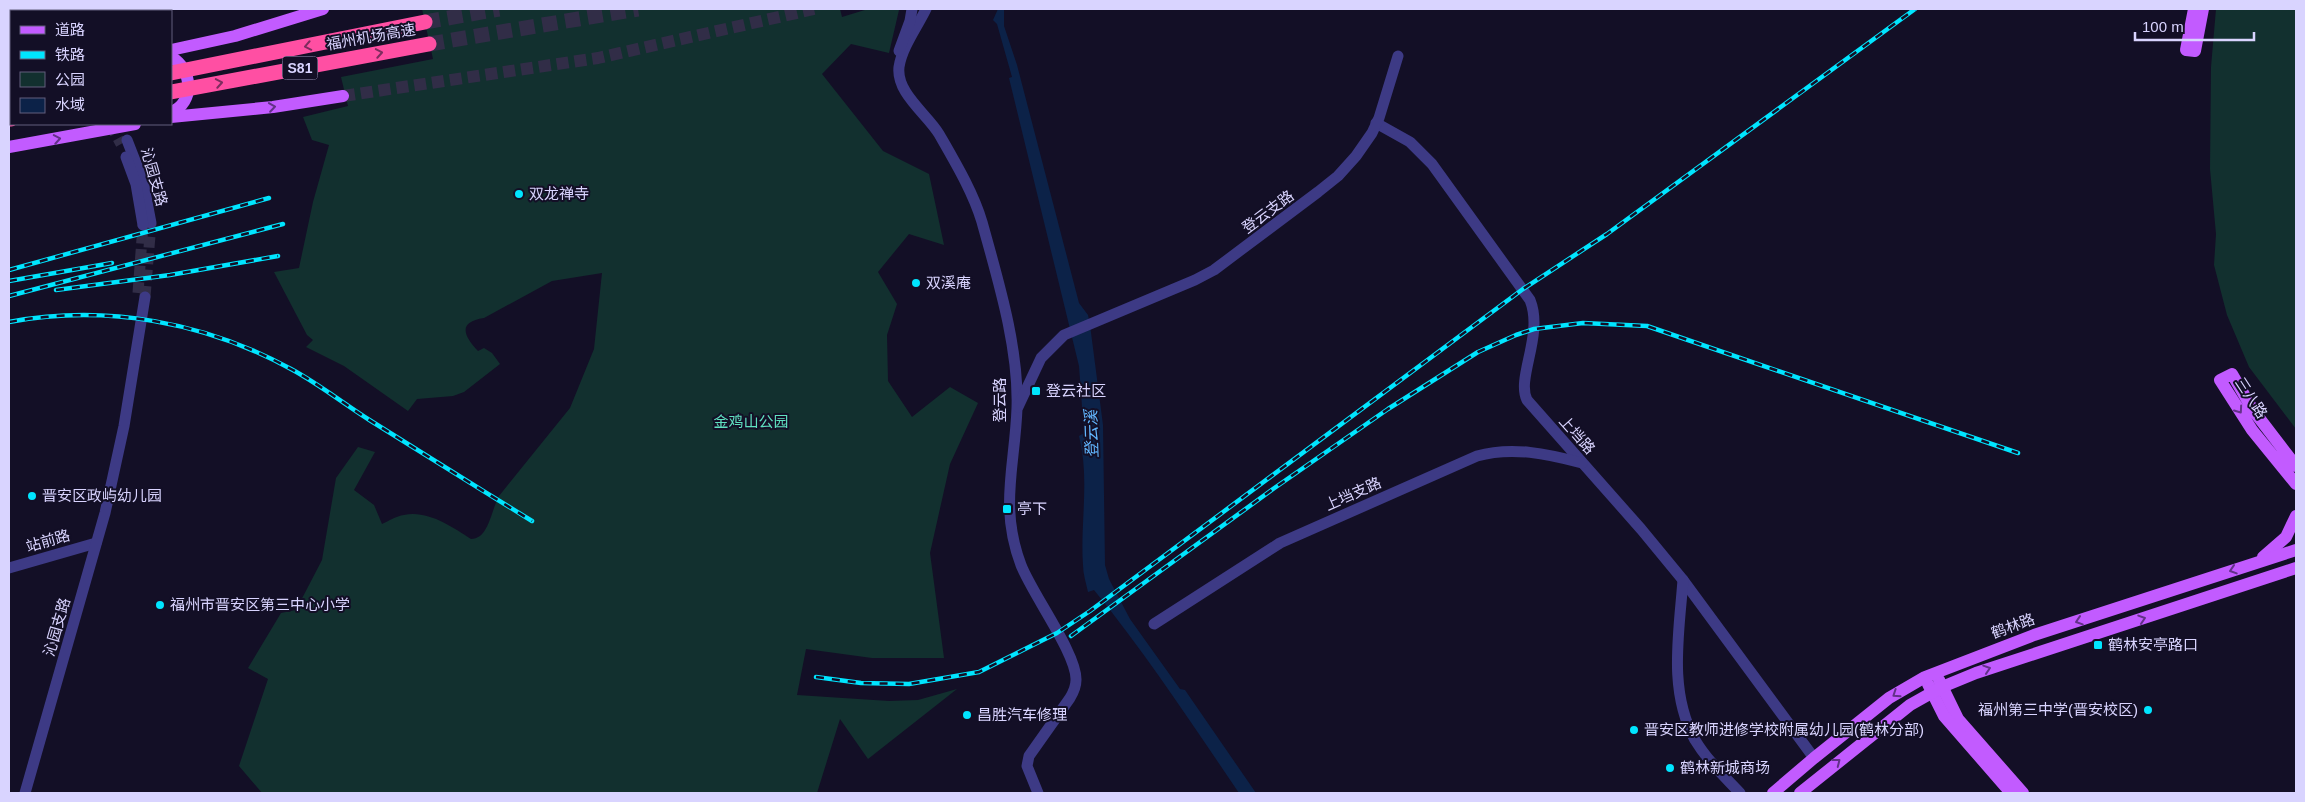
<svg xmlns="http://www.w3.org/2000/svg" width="2305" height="802" font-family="Arial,'Noto Sans SC',sans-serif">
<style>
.green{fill:#12302f}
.water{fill:#0c2248}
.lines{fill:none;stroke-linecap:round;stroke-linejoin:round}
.minor-tunnel{stroke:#312d47;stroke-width:11;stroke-dasharray:11 5.5;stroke-linecap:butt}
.major-tunnel{stroke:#312d47;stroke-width:12;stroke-dasharray:12 6;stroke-linecap:butt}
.highway-tunnel{stroke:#312d47;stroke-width:15;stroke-dasharray:15 8;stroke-linecap:butt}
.minor{stroke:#3d3a85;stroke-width:11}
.major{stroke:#c25bff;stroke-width:12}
.highway{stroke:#ff4fa3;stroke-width:15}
.rail-casing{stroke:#00e5ff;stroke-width:4.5}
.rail{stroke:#130f26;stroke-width:2.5;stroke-dasharray:8;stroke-linecap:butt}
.highway-bridge{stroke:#ff4fa3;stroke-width:15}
.oneway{stroke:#7d2c5e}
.oneway2{stroke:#623188}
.poi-dot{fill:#00e5ff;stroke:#130f26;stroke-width:2}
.labels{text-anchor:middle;stroke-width:4;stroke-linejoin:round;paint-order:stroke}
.shield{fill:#130f26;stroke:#9e99be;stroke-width:1}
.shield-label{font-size:14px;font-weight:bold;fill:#d9d4ff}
.street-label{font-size:15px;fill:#d9d4ff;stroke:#130f26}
.poi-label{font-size:15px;fill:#d9d4ff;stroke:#130f26;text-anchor:start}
.park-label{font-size:15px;fill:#5fe0c0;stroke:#130f26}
.water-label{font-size:16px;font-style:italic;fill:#62b6ff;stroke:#130f26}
</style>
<rect width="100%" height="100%" fill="#130f26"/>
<g class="green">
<path d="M 422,9 L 840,9 L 842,17 L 868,9 L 899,10 L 889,53 L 851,44 L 822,74 L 883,151 L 929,174 L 944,245 L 909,234 L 878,272 L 897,304 L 887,335 L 888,381 L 912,417 L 950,387 L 978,403 L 950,464 L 930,553 L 944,658 L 872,658 L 806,649 L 797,695 L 889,701 L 918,700 L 957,689 L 868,759 L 840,719 L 817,793 L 262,793 L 239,766 L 268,679 L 248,668 L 281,613 L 296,610 L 322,560 L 336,478 L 358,447 L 375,452 L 354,490 L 374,505 L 382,524 C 389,521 396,516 404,515 C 428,510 452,527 471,539 C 489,539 491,510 499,496 L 570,408 L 594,349 L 602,273 L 552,281 L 484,318 C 457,322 464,336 478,351 L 484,348 L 492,353 L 500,364 L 464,392 L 453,396 L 417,399 L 408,411 L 344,366 L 306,347 L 313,340 L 307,335 L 274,272 L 299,268 L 313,202 L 329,145 L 312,140 L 303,117 L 348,106 L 341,77 L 433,59 Z"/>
<path d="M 2216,9 L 2296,9 L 2296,429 L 2249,367 L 2227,315 L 2214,265 L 2216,234 L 2210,169 L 2211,67 Z"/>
</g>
<path class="water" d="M 998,9 L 1004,9 L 1004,26 L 1017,65 L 1079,303 L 1088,315 L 1090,325 L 1103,425 L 1105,565 L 1109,579 L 1130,619 L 1180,689 L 1185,690 L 1256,793 L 1239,793 C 1192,724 1147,655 1094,590 L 1088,592 C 1086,583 1083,574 1083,565 C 1080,522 1090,479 1079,436 L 1084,433 L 1079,366 L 1009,78 L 1012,77 L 997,24 L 993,20 Z"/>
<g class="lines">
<g class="minor-tunnel">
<path d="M 58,9 L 59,11"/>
<path d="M 110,124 L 121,144"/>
<path d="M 138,293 L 143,225"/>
<path d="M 145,297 L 151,223"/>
</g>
<path class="major-tunnel" d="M 343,96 L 598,58 L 814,9"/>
<g class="highway-tunnel">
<path d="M 425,22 L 499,9"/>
<path d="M 429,44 L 638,9"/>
</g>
<g class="minor">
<path d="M 50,9 L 51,11"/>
<path d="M 926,9 C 918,26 902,47 899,67 C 896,93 927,114 939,134 C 955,162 973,192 982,222 C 998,280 1019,348 1017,408 C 1015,466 999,507 1021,565 C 1032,594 1077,654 1076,680 C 1076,687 1073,693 1070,698 L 1029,756 L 1027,766 L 1038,793"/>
<path d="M 899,51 L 910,21 L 912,9"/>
<path d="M 1376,123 L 1410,142 L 1432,164 L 1530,300 C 1544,335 1516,378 1527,400 L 1641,529 L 1683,580 L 1814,758"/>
<path d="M 127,140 L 143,181 L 151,223"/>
<path d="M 126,157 L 136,184 L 143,225"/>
<path d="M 1018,407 L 1041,358 L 1064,335 L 1195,280 L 1214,270 L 1318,192 L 1338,176 L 1356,156 L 1372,133 L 1379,118 L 1398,56"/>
<path d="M 9,568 L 96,543"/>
<path d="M 1683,580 C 1679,634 1668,691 1695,740 C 1707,760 1724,776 1740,793"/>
<path d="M 1154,624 L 1280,543 L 1477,456 C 1512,446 1548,454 1582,463"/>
<path d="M 25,793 L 105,513 L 124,426 L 145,297"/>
</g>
<g class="major">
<path d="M 32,9 L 34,11"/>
<path d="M 73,9 L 74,11"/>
<path d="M 2194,9 L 2186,50 L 2195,51 L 2203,9"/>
<path d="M 171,50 L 235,36 L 323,9"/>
<path d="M 171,57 C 193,69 195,103 171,112"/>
<path d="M 9,81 L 11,81"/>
<path d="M 171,117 L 273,107 L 343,96"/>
<path d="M 9,147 L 135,124"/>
<path d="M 2296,466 L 2253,410 L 2232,374 L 2220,380 L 2252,430 L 2296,484"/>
<path d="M 2263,557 L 2286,537 L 2296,516"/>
<path d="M 1939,680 L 1958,719 L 2023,793"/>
<path d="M 1928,684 L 1944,716 L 2011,793"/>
<path d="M 1773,793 L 1814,758 L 1889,698 L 1925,677 L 2034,635 L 2296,550"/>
<path d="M 1800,793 L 1910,705 L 1942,687 L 1976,673 L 2296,568"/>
</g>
<g class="highway">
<path d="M 9,102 L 11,102"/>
<path d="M 9,119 L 11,119"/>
</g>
<defs>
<g id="rail">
<path d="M 9,270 L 269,198"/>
<path d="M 9,281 L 112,263"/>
<path d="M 56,290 L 170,275 L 278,256"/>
<path d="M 9,296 L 283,224"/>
<path d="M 9,322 C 106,304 205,322 291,369 C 319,384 344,404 371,421 C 424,454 478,488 532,521"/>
<path d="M 1071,636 L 1273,489 L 1388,409 L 1478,352 L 1516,335 L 1534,329 L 1583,323 L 1647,326 L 2018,453"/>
<path d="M 816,677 L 861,683 L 909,684 L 979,672 L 1057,633 L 1090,611 L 1523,289 L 1607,234 L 1915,9"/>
</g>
</defs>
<use href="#rail" class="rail-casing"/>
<use href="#rail" class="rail"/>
<g class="highway-bridge">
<path d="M 171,73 L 425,22"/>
<path d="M 171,92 L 429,44"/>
</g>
</g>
<defs><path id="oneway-chevron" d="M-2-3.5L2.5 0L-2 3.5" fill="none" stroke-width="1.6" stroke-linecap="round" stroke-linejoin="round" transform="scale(1.25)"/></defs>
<g class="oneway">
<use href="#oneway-chevron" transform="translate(308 46) rotate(169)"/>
<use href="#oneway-chevron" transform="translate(379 53) rotate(-10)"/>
<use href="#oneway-chevron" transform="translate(219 83) rotate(-10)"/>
</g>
<g class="oneway2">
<use href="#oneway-chevron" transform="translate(272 107) rotate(-8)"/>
<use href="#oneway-chevron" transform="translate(57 139) rotate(-10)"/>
<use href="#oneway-chevron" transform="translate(2239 410) rotate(55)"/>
<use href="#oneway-chevron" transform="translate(2233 570) rotate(162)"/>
<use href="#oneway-chevron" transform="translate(2142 619) rotate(-18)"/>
<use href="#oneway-chevron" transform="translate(2079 621) rotate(162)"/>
<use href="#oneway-chevron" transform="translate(1987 669) rotate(-18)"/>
<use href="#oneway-chevron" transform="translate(1896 694) rotate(146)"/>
<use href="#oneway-chevron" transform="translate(1837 762) rotate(-38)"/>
</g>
<g class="poi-dot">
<circle cx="519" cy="194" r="5"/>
<circle cx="916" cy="283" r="5"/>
<rect x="1031" y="386" width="10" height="10" rx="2.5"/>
<circle cx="32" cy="496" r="5"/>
<rect x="1002" y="504" width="10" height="10" rx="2.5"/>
<circle cx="160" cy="605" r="5"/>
<rect x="2093" y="640" width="10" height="10" rx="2.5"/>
<circle cx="2148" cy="710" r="5"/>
<circle cx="967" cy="715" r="5"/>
<circle cx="1634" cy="730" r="5"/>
<circle cx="1670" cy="768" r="5"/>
</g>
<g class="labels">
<rect class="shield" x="282.5" y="56.5" width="35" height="23" rx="4"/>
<g class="shield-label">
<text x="300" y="73">S81</text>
</g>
<g class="street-label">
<text transform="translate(371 37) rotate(-10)" y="5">福州机场高速</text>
<text transform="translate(154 177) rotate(74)" y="5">沁园支路</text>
<text transform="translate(1268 212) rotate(-37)" y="5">登云支路</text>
<text transform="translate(2251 398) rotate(57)" y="5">三八路</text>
<text transform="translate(1000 400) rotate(-90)" y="5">登云路</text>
<text transform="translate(1577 435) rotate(48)" y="5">上垱路</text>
<text transform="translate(1353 494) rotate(-24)" y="5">上垱支路</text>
<text transform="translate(48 541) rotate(-16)" y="5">站前路</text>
<text transform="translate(2013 626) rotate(-20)" y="5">鹤林路</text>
<text transform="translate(57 627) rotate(-74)" y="5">沁园支路</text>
</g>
<g class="poi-label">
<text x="529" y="199">双龙禅寺</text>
<text x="926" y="288">双溪庵</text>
<text x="1046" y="396">登云社区</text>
<text x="42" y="501">晋安区政屿幼儿园</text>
<text x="1017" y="514">亭下</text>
<text x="170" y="610">福州市晋安区第三中心小学</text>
<text x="2108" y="650">鹤林安亭路口</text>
<text x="2138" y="715" text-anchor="end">福州第三中学(晋安校区)</text>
<text x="977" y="720">昌胜汽车修理</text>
<text x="1644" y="735">晋安区教师进修学校附属幼儿园(鹤林分部)</text>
<text x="1680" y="773">鹤林新城商场</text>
</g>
<g class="park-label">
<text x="751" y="427">金鸡山公园</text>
</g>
<g class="water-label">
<text transform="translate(1091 434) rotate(-92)" y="6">登云溪</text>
</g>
</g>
<rect width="2305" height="802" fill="none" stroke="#d9d4ff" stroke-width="20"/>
<rect x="10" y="10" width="162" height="115" fill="#130f26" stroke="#625e7d"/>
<rect x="20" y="26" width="25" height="8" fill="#c25bff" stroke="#625e7d"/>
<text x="55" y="35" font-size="15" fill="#d9d4ff">道路</text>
<rect x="20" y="51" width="25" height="8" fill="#00e5ff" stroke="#625e7d"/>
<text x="55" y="60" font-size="15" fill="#d9d4ff">铁路</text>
<rect x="20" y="72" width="25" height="15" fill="#12302f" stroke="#625e7d"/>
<text x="55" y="85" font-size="15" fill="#d9d4ff">公园</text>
<rect x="20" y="98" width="25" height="15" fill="#0c2248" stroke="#625e7d"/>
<text x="55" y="110" font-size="15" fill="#d9d4ff">水域</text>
<path d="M2135 32v8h119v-8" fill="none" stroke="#d9d4ff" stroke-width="2.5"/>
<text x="2142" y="32" font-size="15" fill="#d9d4ff" stroke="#130f26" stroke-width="4" paint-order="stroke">100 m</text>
</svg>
